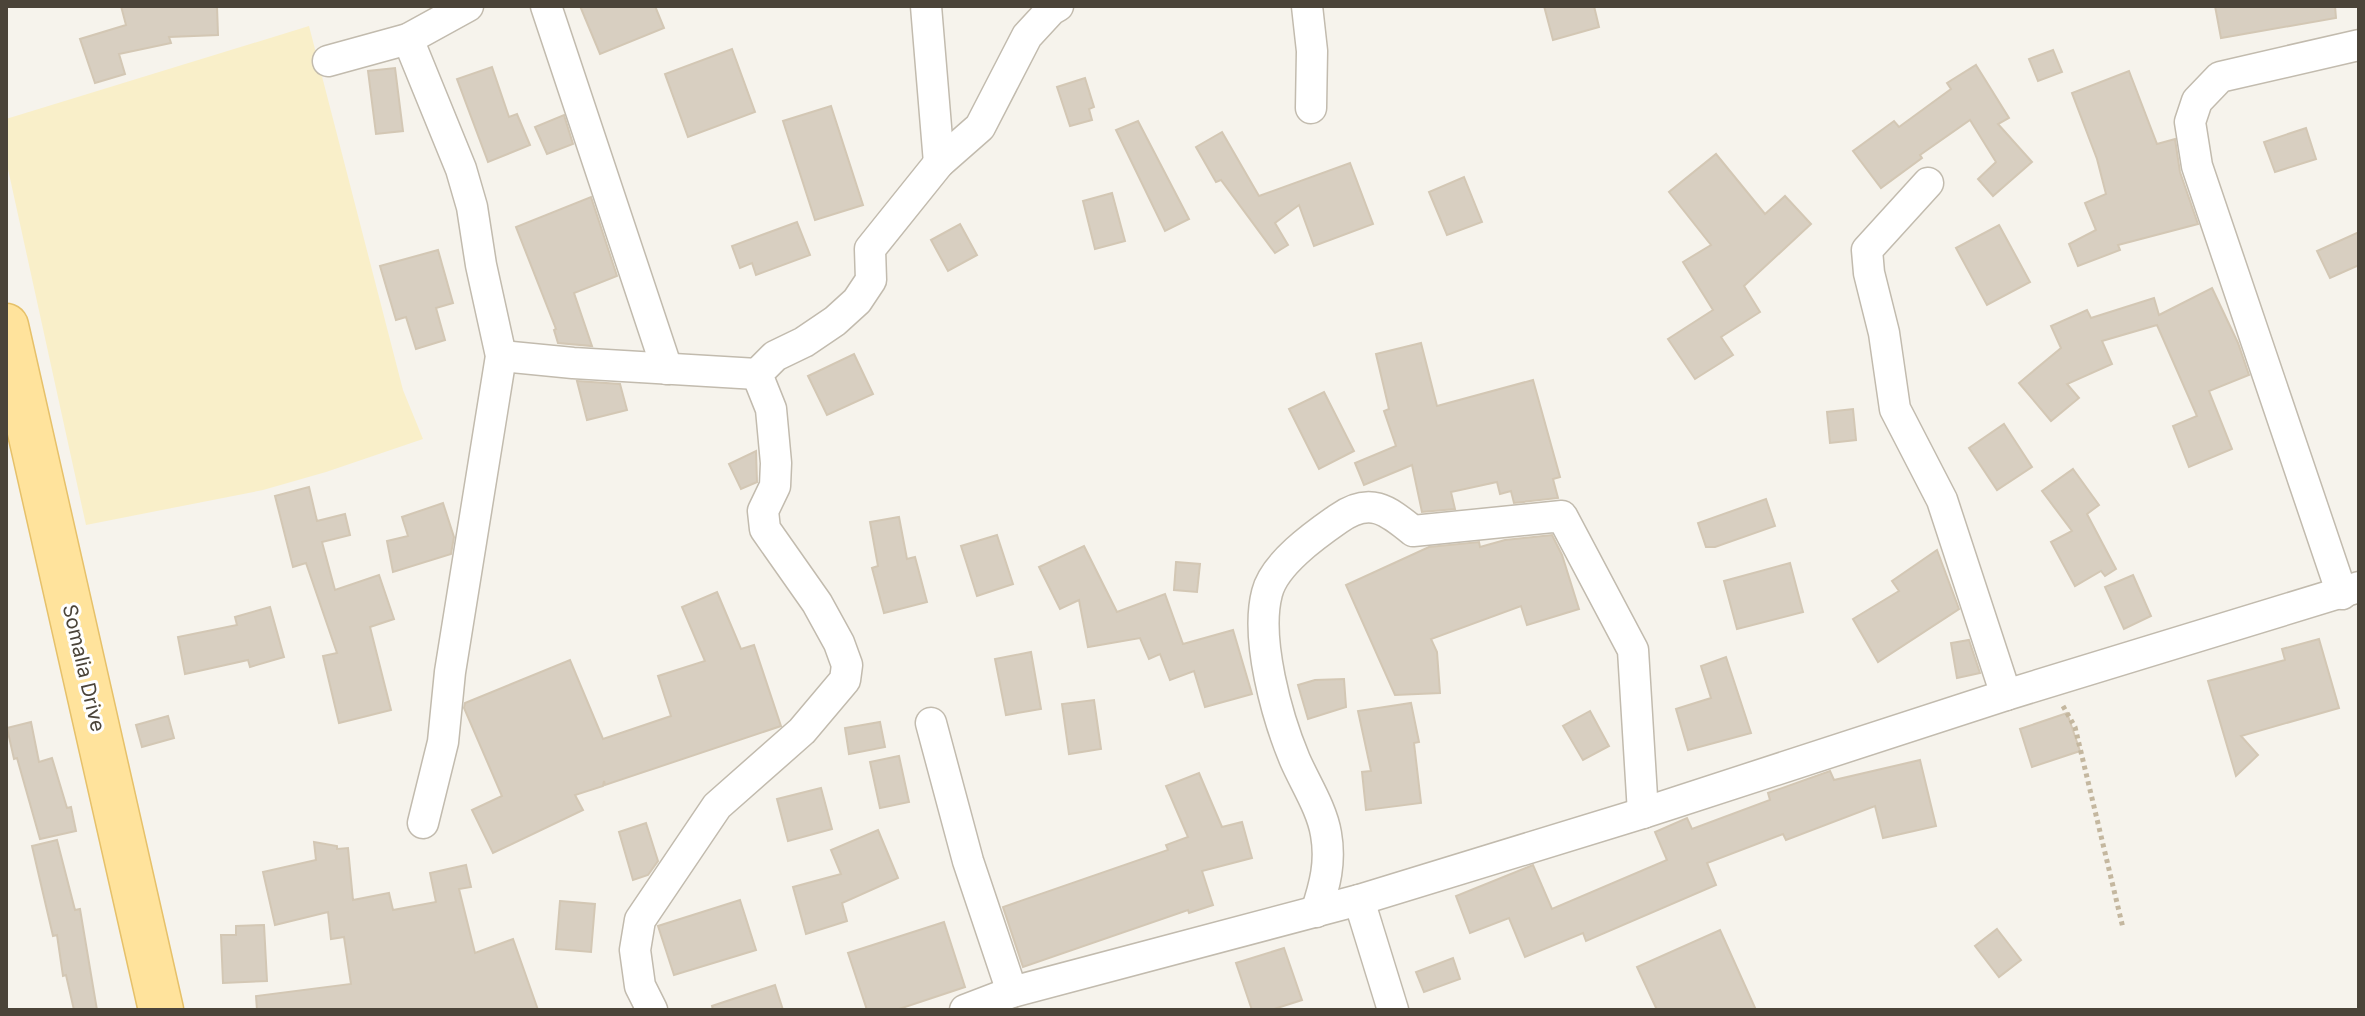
<svg xmlns="http://www.w3.org/2000/svg" width="2365" height="1016" font-family="Inter,sans-serif">
<style>
.sand{fill:#f9efc9}
.building{fill:#d8cfc1;stroke:#d3c7b4;stroke-width:2}
.lines{fill:none;stroke-linecap:round;stroke-linejoin:round}
.minor-casing{stroke:#c2bbae;stroke-width:33}
.primary-casing{stroke:#e6c16a;stroke-width:47}
.path{stroke:#c4b79f;stroke-width:5;stroke-dasharray:4 4;stroke-linecap:butt}
.minor{stroke:#fff;stroke-width:30}
.primary{stroke:#ffe39c;stroke-width:44}
.labels{text-anchor:middle;stroke-width:6;stroke-linejoin:round;paint-order:stroke}
.street-label{font-size:20px;fill:#4b4439;stroke:#fff}
</style>
<rect width="100%" height="100%" fill="#f6f3ec"/>
<path class="sand" d="M 309,26 L 403,390 L 423,439 L 326,472 L 263,490 L 86,525 L 6,160 L 6,119 Z"/>
<g class="building">
<path d="M 121,6 L 217,6 L 218,35 L 169,37 L 171,43 L 119,54 L 125,74 L 95,83 L 80,39 L 126,25 Z"/>
<path d="M 580,6 L 655,6 L 664,28 L 600,54 Z"/>
<path d="M 1544,6 L 1594,6 L 1599,27 L 1553,40 Z"/>
<path d="M 2215,6 L 2335,6 L 2336,18 L 2221,38 Z"/>
<path d="M 732,49 L 755,112 L 688,137 L 665,74 Z"/>
<path d="M 2053,50 L 2062,72 L 2038,81 L 2029,59 Z"/>
<path d="M 1976,65 L 2009,118 L 1998,124 L 2032,162 L 1993,196 L 1978,179 L 1996,162 L 1970,120 L 1920,155 L 1922,158 L 1881,188 L 1853,151 L 1894,121 L 1899,127 L 1951,89 L 1947,83 Z"/>
<path d="M 492,67 L 509,117 L 517,114 L 530,145 L 488,162 L 457,79 Z"/>
<path d="M 395,68 L 403,131 L 376,134 L 368,71 Z"/>
<path d="M 2129,71 L 2157,144 L 2175,139 L 2180,172 L 2198,224 L 2118,245 L 2120,250 L 2078,266 L 2069,244 L 2096,230 L 2085,203 L 2106,194 L 2097,159 L 2072,93 Z"/>
<path d="M 1085,78 L 1094,107 L 1089,109 L 1092,120 L 1070,126 L 1057,87 Z"/>
<path d="M 831,106 L 863,205 L 815,220 L 783,121 Z"/>
<path d="M 564,115 L 573,144 L 547,154 L 535,127 Z"/>
<path d="M 1138,121 L 1189,219 L 1165,231 L 1116,130 Z"/>
<path d="M 2306,128 L 2316,159 L 2275,172 L 2264,142 Z"/>
<path d="M 1222,132 L 1259,196 L 1350,163 L 1373,224 L 1314,246 L 1299,205 L 1275,223 L 1288,245 L 1275,253 L 1221,180 L 1216,182 L 1196,147 Z"/>
<path d="M 1716,154 L 1765,214 L 1785,196 L 1811,224 L 1744,286 L 1760,312 L 1721,337 L 1733,355 L 1695,379 L 1668,339 L 1713,310 L 1683,262 L 1711,245 L 1669,192 Z"/>
<path d="M 1464,177 L 1482,222 L 1447,235 L 1429,192 Z"/>
<path d="M 1112,193 L 1125,241 L 1095,249 L 1083,201 Z"/>
<path d="M 591,197 L 617,276 L 574,293 L 592,346 L 558,343 L 554,330 L 556,329 L 516,227 Z"/>
<path d="M 797,222 L 810,255 L 756,275 L 752,263 L 740,268 L 732,246 Z"/>
<path d="M 960,224 L 977,255 L 948,271 L 931,240 Z"/>
<path d="M 1999,225 L 2030,282 L 1987,305 L 1956,248 Z"/>
<path d="M 2359,232 L 2359,265 L 2330,278 L 2317,251 Z"/>
<path d="M 438,250 L 453,303 L 436,308 L 445,340 L 416,349 L 406,317 L 396,320 L 380,266 Z"/>
<path d="M 2212,288 L 2238,343 L 2249,375 L 2209,391 L 2232,449 L 2189,467 L 2173,426 L 2197,416 L 2157,325 L 2102,341 L 2112,364 L 2067,384 L 2079,398 L 2051,421 L 2019,383 L 2061,348 L 2051,326 L 2087,310 L 2091,318 L 2154,298 L 2159,315 Z"/>
<path d="M 1421,343 L 1437,406 L 1533,380 L 1560,477 L 1553,479 L 1558,498 L 1514,503 L 1511,491 L 1500,494 L 1497,482 L 1451,492 L 1455,509 L 1422,512 L 1412,465 L 1364,485 L 1355,463 L 1396,446 L 1384,411 L 1389,409 L 1376,354 Z"/>
<path d="M 854,354 L 873,394 L 827,415 L 808,376 Z"/>
<path d="M 577,381 L 620,384 L 627,410 L 587,420 Z"/>
<path d="M 1324,392 L 1354,451 L 1319,469 L 1289,409 Z"/>
<path d="M 1853,409 L 1856,440 L 1830,443 L 1827,412 Z"/>
<path d="M 2004,424 L 2032,467 L 1997,490 L 1969,448 Z"/>
<path d="M 756,451 L 757,482 L 741,489 L 729,464 Z"/>
<path d="M 2073,469 L 2099,505 L 2087,514 L 2116,569 L 2105,576 L 2101,571 L 2075,586 L 2051,542 L 2072,531 L 2042,491 Z"/>
<path d="M 309,487 L 317,521 L 345,514 L 350,535 L 322,542 L 335,590 L 379,575 L 394,619 L 370,627 L 391,710 L 339,723 L 323,656 L 337,653 L 306,563 L 293,567 L 275,496 Z"/>
<path d="M 1766,499 L 1775,526 L 1715,547 L 1706,547 L 1698,523 Z"/>
<path d="M 443,503 L 454,537 L 451,554 L 393,572 L 387,541 L 408,536 L 402,517 Z"/>
<path d="M 899,517 L 907,559 L 915,557 L 927,602 L 884,613 L 872,568 L 878,566 L 870,522 Z"/>
<path d="M 997,535 L 1013,584 L 977,596 L 961,546 Z"/>
<path d="M 1552,535 L 1562,555 L 1579,609 L 1527,625 L 1521,606 L 1431,639 L 1437,652 L 1440,693 L 1395,695 L 1346,585 L 1429,547 L 1479,542 L 1480,547 L 1505,540 Z"/>
<path d="M 1084,546 L 1117,612 L 1165,594 L 1183,644 L 1233,630 L 1252,694 L 1205,707 L 1194,671 L 1170,680 L 1160,654 L 1149,659 L 1140,638 L 1088,647 L 1079,600 L 1060,609 L 1039,567 Z"/>
<path d="M 1937,550 L 1959,609 L 1878,662 L 1853,619 L 1899,591 L 1892,581 Z"/>
<path d="M 1176,562 L 1200,564 L 1197,592 L 1174,590 Z"/>
<path d="M 1790,563 L 1803,612 L 1737,629 L 1724,581 Z"/>
<path d="M 2133,575 L 2151,616 L 2124,629 L 2105,587 Z"/>
<path d="M 717,592 L 741,649 L 754,645 L 781,726 L 605,785 L 604,781 L 603,786 L 575,795 L 583,810 L 493,853 L 472,810 L 502,796 L 464,708 L 465,703 L 570,660 L 603,739 L 671,716 L 658,676 L 705,661 L 682,607 Z"/>
<path d="M 270,607 L 284,657 L 250,667 L 248,660 L 185,674 L 178,637 L 237,625 L 235,617 Z"/>
<path d="M 2319,639 L 2339,708 L 2241,736 L 2258,755 L 2236,776 L 2208,681 L 2285,660 L 2282,649 Z"/>
<path d="M 1969,640 L 1980,673 L 1957,678 L 1951,643 Z"/>
<path d="M 1031,652 L 1041,709 L 1006,715 L 995,659 Z"/>
<path d="M 1726,657 L 1751,733 L 1688,750 L 1676,709 L 1711,698 L 1701,666 Z"/>
<path d="M 1344,679 L 1346,707 L 1308,719 L 1298,685 L 1315,680 Z"/>
<path d="M 1094,700 L 1101,749 L 1069,754 L 1062,704 Z"/>
<path d="M 1411,703 L 1419,742 L 1414,743 L 1421,803 L 1366,810 L 1362,772 L 1371,771 L 1358,711 Z"/>
<path d="M 1590,711 L 1609,746 L 1583,760 L 1563,726 Z"/>
<path d="M 2067,713 L 2080,751 L 2032,767 L 2020,729 Z"/>
<path d="M 168,716 L 174,738 L 142,747 L 136,725 Z"/>
<path d="M 31,722 L 39,762 L 52,758 L 67,808 L 71,807 L 76,831 L 40,839 L 17,758 L 14,759 L 7,728 Z"/>
<path d="M 880,722 L 885,747 L 849,754 L 845,728 Z"/>
<path d="M 899,756 L 909,802 L 880,808 L 870,762 Z"/>
<path d="M 1920,760 L 1936,826 L 1883,838 L 1875,806 L 1786,840 L 1783,834 L 1707,863 L 1716,885 L 1586,941 L 1583,933 L 1525,957 L 1509,918 L 1470,933 L 1456,896 L 1533,865 L 1552,909 L 1667,860 L 1655,832 L 1687,818 L 1692,829 L 1770,800 L 1768,793 L 1830,771 L 1834,780 Z"/>
<path d="M 1199,773 L 1222,827 L 1242,822 L 1252,858 L 1202,871 L 1213,905 L 1189,913 L 1188,910 L 1023,967 L 1003,907 L 1168,850 L 1166,845 L 1188,837 L 1166,786 Z"/>
<path d="M 821,788 L 832,829 L 788,841 L 777,799 Z"/>
<path d="M 646,823 L 658,861 L 648,875 L 633,880 L 619,832 Z"/>
<path d="M 878,830 L 898,878 L 842,903 L 847,921 L 806,934 L 793,887 L 841,874 L 831,850 Z"/>
<path d="M 57,840 L 75,910 L 80,909 L 97,1010 L 74,1010 L 66,975 L 63,976 L 57,935 L 53,936 L 32,846 Z"/>
<path d="M 314,842 L 337,846 L 337,849 L 348,848 L 353,900 L 389,893 L 393,910 L 436,902 L 430,873 L 466,865 L 471,887 L 459,889 L 475,953 L 513,939 L 538,1010 L 257,1010 L 256,996 L 351,984 L 344,937 L 331,939 L 328,912 L 275,925 L 263,872 L 316,860 Z"/>
<path d="M 740,900 L 756,950 L 674,975 L 658,926 Z"/>
<path d="M 560,901 L 595,904 L 591,952 L 556,949 Z"/>
<path d="M 944,922 L 965,987 L 896,1010 L 867,1010 L 848,953 Z"/>
<path d="M 264,925 L 267,981 L 223,983 L 221,935 L 236,935 L 236,926 Z"/>
<path d="M 1997,929 L 2021,960 L 1999,977 L 1975,946 Z"/>
<path d="M 1720,930 L 1756,1010 L 1657,1010 L 1637,967 Z"/>
<path d="M 1284,948 L 1302,1000 L 1271,1010 L 1252,1010 L 1236,963 Z"/>
<path d="M 1453,958 L 1460,979 L 1424,992 L 1416,972 Z"/>
<path d="M 775,985 L 783,1010 L 713,1010 L 712,1006 Z"/>
</g>
<g class="lines">
<defs>
<g id="minor">
<path d="M 546,6 L 667,369"/>
<path d="M 926,6 L 939,163"/>
<path d="M 1307,6 L 1312,51 L 1311,108"/>
<path d="M 408,39 L 461,169 L 472,207 L 481,265 L 501,356 L 450,672 L 443,742 L 423,823"/>
<path d="M 328,61 L 408,39 L 468,6"/>
<path d="M 1928,183 L 1867,250 L 1869,273 L 1884,333 L 1895,409 L 1942,500 L 2006,695"/>
<path d="M 501,356 L 573,363 L 757,374"/>
<path d="M 2342,594 L 2197,166 L 2190,122 L 2197,101 L 2220,77 L 2359,45"/>
<path d="M 931,723 L 968,861 L 1012,992"/>
<path d="M 1359,900 L 1393,1010"/>
<path d="M 1316,912 C 1325,885 1331,862 1326,834 C 1322,809 1305,783 1295,760 C 1277,717 1255,639 1267,593 C 1274,564 1315,535 1338,519 C 1370,496 1387,510 1413,531 L 1562,516 L 1633,650 L 1643,813"/>
<path d="M 652,1010 L 640,986 L 635,950 L 640,920 L 717,806 L 802,731 L 845,680 L 847,665 L 839,643 L 817,603 L 765,529 L 763,511 L 775,486 L 776,463 L 771,409 L 757,374 L 775,356 L 804,342 L 835,321 L 857,301 L 871,280 L 870,249 L 939,163 L 980,127 L 1027,36 L 1051,10 L 1058,6"/>
<path d="M 965,1010 L 1012,992 L 1359,900 L 1643,813 L 2006,695 L 2359,587"/>
</g>
<path id="primary" d="M 6,326 L 161,1010"/>
</defs>
<use href="#minor" class="minor-casing"/>
<use href="#primary" class="primary-casing"/>
<path class="path" d="M 2063,706 L 2075,727 L 2123,928"/>
<use href="#minor" class="minor"/>
<use href="#primary" class="primary"/>
</g>
<g class="labels">
<g class="street-label">
<text transform="translate(84 668) rotate(77)" y="7">Somalia Drive</text>
</g>
</g>
<rect width="2365" height="1016" fill="none" stroke="#4b4439" stroke-width="16"/>
</svg>
